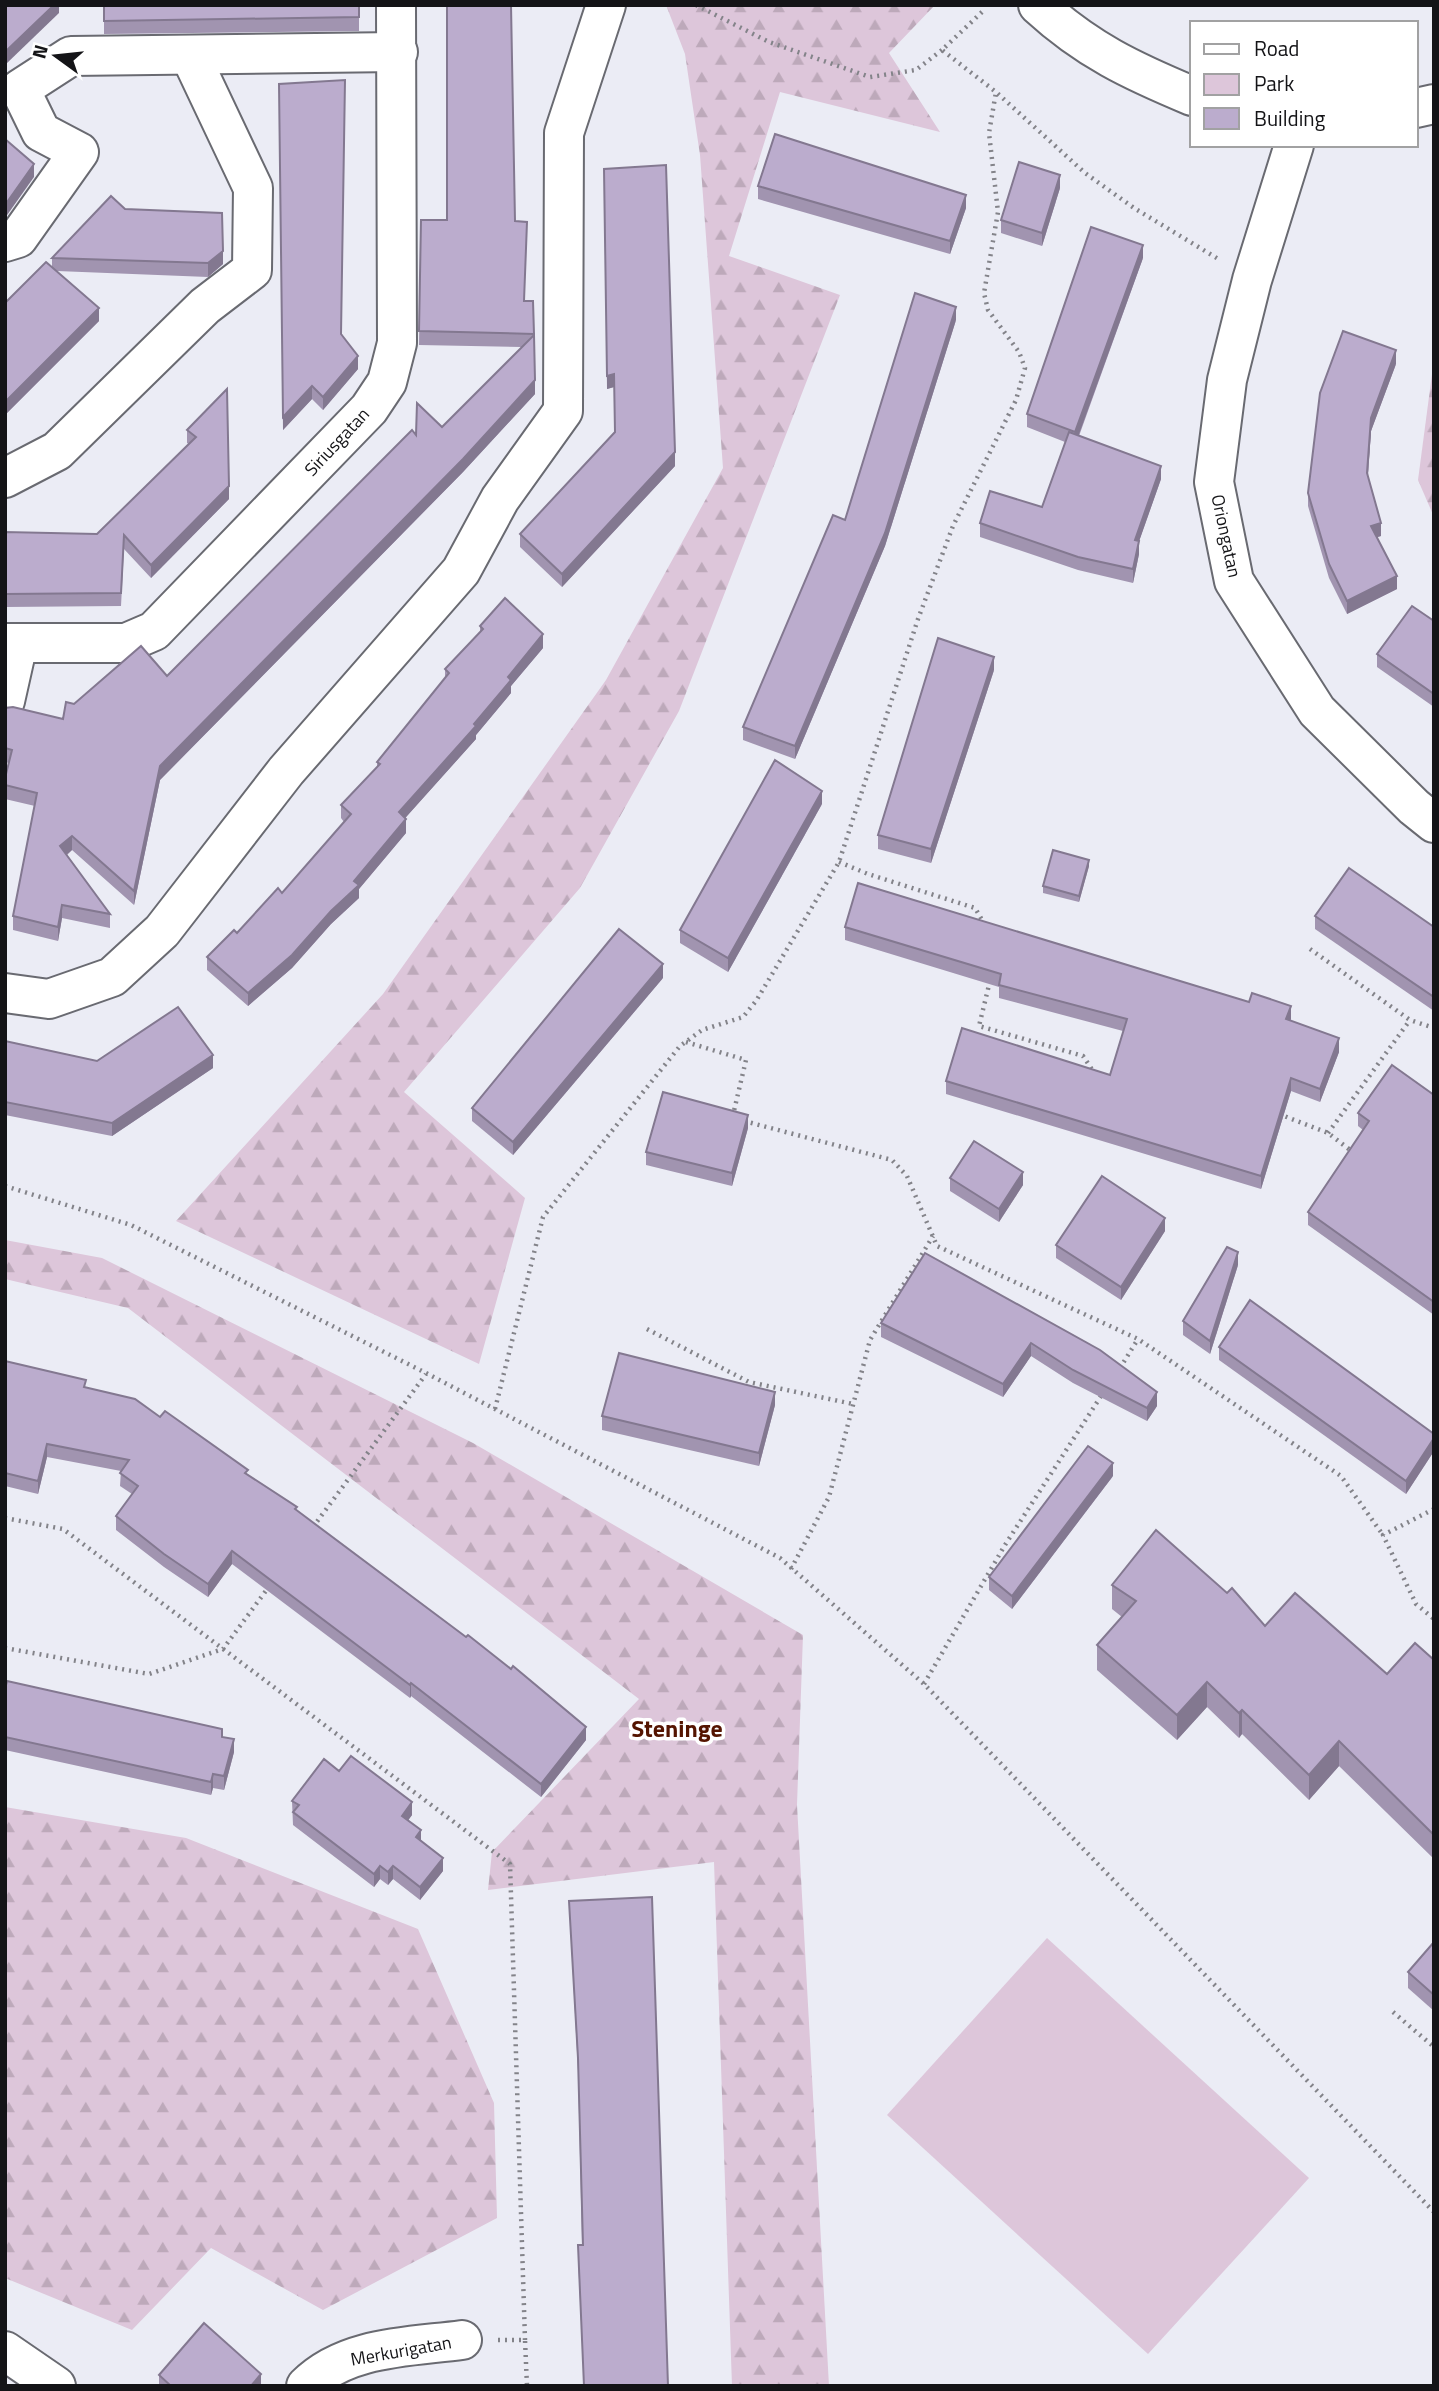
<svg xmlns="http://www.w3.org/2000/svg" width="1439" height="2391" font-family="'Titillium Web',sans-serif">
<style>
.green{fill:#ddc6da}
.forest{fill:url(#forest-firs)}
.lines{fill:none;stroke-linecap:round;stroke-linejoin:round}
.minor-casing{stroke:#696a71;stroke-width:42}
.path{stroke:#838389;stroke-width:4.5;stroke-dasharray:2 5;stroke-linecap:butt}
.minor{stroke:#fff;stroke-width:38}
.wall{fill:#a194b0}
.shaded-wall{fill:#837890}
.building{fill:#bbaccd;stroke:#837890;stroke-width:2}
.labels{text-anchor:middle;stroke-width:7;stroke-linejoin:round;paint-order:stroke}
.street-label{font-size:18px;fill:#141417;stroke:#fff}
.district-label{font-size:24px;font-weight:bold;fill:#541400;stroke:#fff}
</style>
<defs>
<pattern id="forest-firs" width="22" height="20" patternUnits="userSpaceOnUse" patternTransform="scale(1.75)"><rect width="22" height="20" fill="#ddc6da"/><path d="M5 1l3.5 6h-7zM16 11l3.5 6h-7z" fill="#bda9ba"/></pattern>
</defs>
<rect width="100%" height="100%" fill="#ebecf5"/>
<path class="green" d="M 1047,1938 L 1309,2178 L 1148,2354 L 887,2115 Z"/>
<g class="forest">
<path d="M 666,5 L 935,5 L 889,53 L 940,132 L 780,92 L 729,256 L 840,295 L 679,711 L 580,888 L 404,1092 L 525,1198 L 479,1364 L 176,1221 L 383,994 L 606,680 L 723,468 L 700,155 L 685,54 Z"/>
<path d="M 1434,359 L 1434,517 L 1418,480 Z"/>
<path d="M 5,1240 L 102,1258 L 473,1443 L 803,1635 L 797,1805 L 829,2386 L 732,2386 L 714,1862 L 488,1890 L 492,1852 L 639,1699 L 128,1308 L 5,1279 Z"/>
<path d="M 5,1807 L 186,1838 L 418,1929 L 494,2103 L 497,2218 L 323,2310 L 211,2248 L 132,2330 L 5,2278 Z"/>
</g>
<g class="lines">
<defs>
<g id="minor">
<path d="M 1038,5 C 1087,50 1132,71 1192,96"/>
<path d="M 1416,108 L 1434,104"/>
<path d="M 1294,145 L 1252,280 L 1227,380 L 1214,482 L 1234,581 L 1317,711 L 1414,807 L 1434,823"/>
<path d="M 5,242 L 18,238 L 79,152 L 41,132 L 20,89 L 71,56 L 398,52"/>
<path d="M 5,478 L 57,451 L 205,306 L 252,270 L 253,188 L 190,55"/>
<path d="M 5,643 L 126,643 L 154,631 L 369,409 L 387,382 L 397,343 L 396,5"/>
<path d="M 5,701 L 18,643"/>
<path d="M 5,993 L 49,999 L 112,977 L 162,931 L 286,771 L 461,571 L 500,499 L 563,411 L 564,133 L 606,5"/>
<path d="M 5,2351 L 56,2386"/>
<path d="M 306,2386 C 346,2346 410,2347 462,2340"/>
</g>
</defs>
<use href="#minor" class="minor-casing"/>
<g class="path">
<path d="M 696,5 L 769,42 L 870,77 L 916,70 L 942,50"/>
<path d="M 982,12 L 942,50 L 996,92 L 1085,173 L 1134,208 L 1220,260"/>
<path d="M 839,862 L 868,874 L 975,908 L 985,925"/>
<path d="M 1310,949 L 1410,1020 L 1434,1028"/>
<path d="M 990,981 L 979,1026 L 1083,1056 L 1095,1074"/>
<path d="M 686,1042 L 746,1060 L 733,1115"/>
<path d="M 1279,1114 L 1328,1133 L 1354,1153"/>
<path d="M 744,1121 L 892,1160 L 907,1176 L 937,1246 L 1138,1339 L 1341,1476 L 1383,1535"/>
<path d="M 1328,1133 L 1410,1020"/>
<path d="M 5,1186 L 131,1225 L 426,1373 L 780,1558 L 924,1684 L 1434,2212"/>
<path d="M 647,1329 L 749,1382 L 853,1404"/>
<path d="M 1120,1368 L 1138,1339"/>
<path d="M 495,1409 L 543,1217 L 680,1046 L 702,1030 L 743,1017 L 756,1001 L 839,862 L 918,619 L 953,526 L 1016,400 L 1025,368 L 1019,352 L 988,310 L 984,293 L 998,212 L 989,133 L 996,92"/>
<path d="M 1434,1509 L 1383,1535 L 1416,1604 L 1434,1619"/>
<path d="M 5,1518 L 63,1529 L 510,1864 L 525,2340"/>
<path d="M 313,1527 L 426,1374"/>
<path d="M 791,1569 L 829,1497 L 870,1340 L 933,1236"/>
<path d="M 5,1648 L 149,1674 L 223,1649 L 268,1588"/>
<path d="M 924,1684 L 1005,1545 L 1103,1393"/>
<path d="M 1393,2012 L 1434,2047"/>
<path d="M 498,2340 L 525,2340 L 527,2386"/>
</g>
<use href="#minor" class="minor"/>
</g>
<g class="wall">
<path d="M 104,5 L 359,5 L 359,31 L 104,34 Z"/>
<path d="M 279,84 L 342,334 L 358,369 L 323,410 L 312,399 L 283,430 Z"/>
<path d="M 604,169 L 675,466 L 562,587 L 520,547 L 520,534 L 615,432 L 614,387 L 607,389 Z"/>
<path d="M 758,186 L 966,208 L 950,254 L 758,199 Z"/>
<path d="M 1060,188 L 1042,246 L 1001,233 L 1001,220 Z"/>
<path d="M 125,209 L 223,264 L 208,277 L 57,271 L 99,321 L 5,415 L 5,303 L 52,267 L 52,258 Z"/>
<path d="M 421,220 L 515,221 L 525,301 L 533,301 L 535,394 L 463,472 L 160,780 L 134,905 L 72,850 L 67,855 L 110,914 L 110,928 L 62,918 L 58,941 L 13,930 L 13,916 L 35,806 L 5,799 L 5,778 L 9,763 L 5,762 L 5,708 L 63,719 L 74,704 L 167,676 L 416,435 L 442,427 L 522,347 L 419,345 Z"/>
<path d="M 1143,258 L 1079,436 L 1161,479 L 1139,541 L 1139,554 L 1133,583 L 1078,570 L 980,537 L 980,523 L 1042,507 L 1065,442 L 1027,427 L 1027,414 Z"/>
<path d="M 956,320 L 885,546 L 795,759 L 743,740 L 743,727 L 845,520 Z"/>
<path d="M 1396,364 L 1371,431 L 1368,476 L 1381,536 L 1377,537 L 1397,589 L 1347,614 L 1329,578 L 1308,506 L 1308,493 Z"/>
<path d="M 227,389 L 229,499 L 151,578 L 124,549 L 121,606 L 5,607 L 5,532 L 97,534 L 189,444 L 187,443 L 187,430 Z"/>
<path d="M 1434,621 L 1434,707 L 1377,667 L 1377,654 Z"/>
<path d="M 480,626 L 543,648 L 511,686 L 511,693 L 476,735 L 476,739 L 405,818 L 406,833 L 359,889 L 359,898 L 331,924 L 292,968 L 248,1006 L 207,970 L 207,957 L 282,893 L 344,822 L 341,818 L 341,805 L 377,767 L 377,762 L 445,678 L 445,669 L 480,632 Z"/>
<path d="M 994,670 L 931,863 L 878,849 L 878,835 Z"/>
<path d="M 822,804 L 728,972 L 680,943 L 680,930 Z"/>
<path d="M 1089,866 L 1079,902 L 1043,893 L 1043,886 Z"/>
<path d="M 1315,916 L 1434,927 L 1434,1011 L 1315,929 Z"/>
<path d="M 845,927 L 1291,1019 L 1290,1020 L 1339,1052 L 1320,1102 L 1291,1091 L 1261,1189 L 946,1094 L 946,1081 L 1110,1075 L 1123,1031 L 999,998 L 999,987 L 845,940 Z"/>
<path d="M 663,978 L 513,1155 L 472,1121 L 472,1108 Z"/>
<path d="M 5,1041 L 97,1061 L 213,1068 L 112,1136 L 5,1115 Z"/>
<path d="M 1434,1095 L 1434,1315 L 1308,1225 L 1308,1212 L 1363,1130 L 1358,1126 L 1358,1113 Z"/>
<path d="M 748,1128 L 732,1186 L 646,1165 L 646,1152 Z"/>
<path d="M 950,1178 L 1023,1185 L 999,1222 L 950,1191 Z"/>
<path d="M 1165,1231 L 1121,1300 L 1056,1258 L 1056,1245 Z"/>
<path d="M 925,1253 L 1157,1406 L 1147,1421 L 1073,1383 L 1031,1356 L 1003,1397 L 881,1337 L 881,1323 Z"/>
<path d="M 1238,1265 L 1210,1354 L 1183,1335 L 1183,1321 Z"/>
<path d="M 1219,1347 L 1434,1434 L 1434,1451 L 1406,1494 L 1219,1360 Z"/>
<path d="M 5,1361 L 86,1388 L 160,1417 L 248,1475 L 297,1511 L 586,1740 L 541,1797 L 411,1696 L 410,1698 L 232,1564 L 208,1597 L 164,1567 L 116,1530 L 116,1516 L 132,1494 L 120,1486 L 121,1471 L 47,1457 L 38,1494 L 5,1486 Z"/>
<path d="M 775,1405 L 759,1466 L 602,1430 L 602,1416 Z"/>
<path d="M 1113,1476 L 1012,1609 L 989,1590 L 989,1577 Z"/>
<path d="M 1112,1585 L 1227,1593 L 1265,1626 L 1387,1674 L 1434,1660 L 1434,1859 L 1339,1766 L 1309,1800 L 1242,1734 L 1239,1738 L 1207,1707 L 1177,1740 L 1097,1670 L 1097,1645 L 1122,1617 L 1112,1609 Z"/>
<path d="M 5,1689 L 222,1737 L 234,1752 L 224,1790 L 213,1788 L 211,1795 L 5,1750 Z"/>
<path d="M 339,1771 L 412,1815 L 408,1820 L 421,1840 L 443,1871 L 420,1900 L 393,1879 L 388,1885 L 380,1879 L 374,1887 L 293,1825 L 292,1801 Z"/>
<path d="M 569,1901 L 668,2386 L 584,2386 L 578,2258 L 578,2245 L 582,2245 L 578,2071 Z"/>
<path d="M 1434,1942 L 1434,2011 L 1408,1988 L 1408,1972 Z"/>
<path d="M 159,2375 L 261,2386 L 159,2386 Z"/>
</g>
<g class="shaded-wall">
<path d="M 54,5 L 59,5 L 59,13 L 5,65 L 5,52 Z"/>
<path d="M 34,164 L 34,177 L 5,218 L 5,205 Z"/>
<path d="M 1060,175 L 1060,188 L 1042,246 L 1042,233 Z"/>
<path d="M 966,195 L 966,208 L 950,254 L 950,241 Z"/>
<path d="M 1143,245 L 1143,258 L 1075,445 L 1075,432 Z"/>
<path d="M 223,251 L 223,264 L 208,277 L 208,263 Z"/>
<path d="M 956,307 L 956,320 L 885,546 L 795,759 L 795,746 Z"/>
<path d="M 99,308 L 99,321 L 5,415 L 5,402 Z"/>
<path d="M 1396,350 L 1396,364 L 1371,431 L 1367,487 L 1371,418 Z"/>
<path d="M 358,356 L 358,369 L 323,410 L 323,397 Z"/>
<path d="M 614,374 L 614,387 L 607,389 L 607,376 Z"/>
<path d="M 535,380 L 535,394 L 463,472 L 160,780 L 134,905 L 134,891 L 160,766 Z"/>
<path d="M 312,386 L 312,399 L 283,430 L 283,417 Z"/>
<path d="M 675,452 L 675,466 L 562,587 L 562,574 Z"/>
<path d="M 1161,466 L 1161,479 L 1135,553 L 1135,540 Z"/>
<path d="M 229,486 L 229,499 L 151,578 L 151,565 Z"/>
<path d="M 1381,523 L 1381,536 L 1371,539 L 1371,526 Z"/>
<path d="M 1139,541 L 1139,554 L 1133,583 L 1133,569 Z"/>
<path d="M 1397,576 L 1397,589 L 1347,614 L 1347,601 Z"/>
<path d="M 543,634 L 543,648 L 511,686 L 511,693 L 476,735 L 476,739 L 399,825 L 399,812 Z"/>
<path d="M 994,657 L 994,670 L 931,863 L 931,849 Z"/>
<path d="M 822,791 L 822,804 L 728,972 L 728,958 Z"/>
<path d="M 406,819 L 406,833 L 359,889 L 359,898 L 331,924 L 292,968 L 248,1006 L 248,993 L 354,881 Z"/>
<path d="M 72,836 L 72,850 L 60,860 L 60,846 Z"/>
<path d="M 1089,860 L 1089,866 L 1079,902 L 1079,896 Z"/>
<path d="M 62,905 L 62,918 L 58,941 L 58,927 Z"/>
<path d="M 663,964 L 663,978 L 513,1155 L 513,1142 Z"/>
<path d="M 1291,1006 L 1291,1019 L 1286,1032 L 1286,1019 Z"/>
<path d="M 1339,1038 L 1339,1052 L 1320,1102 L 1320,1089 Z"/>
<path d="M 213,1055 L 213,1068 L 112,1136 L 112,1123 Z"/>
<path d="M 1291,1078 L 1291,1091 L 1261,1189 L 1261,1176 Z"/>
<path d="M 748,1115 L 748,1128 L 732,1186 L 732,1173 Z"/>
<path d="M 1023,1172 L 1023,1185 L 999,1222 L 999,1209 Z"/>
<path d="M 1165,1218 L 1165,1231 L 1121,1300 L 1121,1287 Z"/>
<path d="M 1238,1252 L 1238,1265 L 1210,1354 L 1210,1341 Z"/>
<path d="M 1031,1343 L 1031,1356 L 1003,1397 L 1003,1384 Z"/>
<path d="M 775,1392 L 775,1405 L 759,1466 L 759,1453 Z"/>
<path d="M 1157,1392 L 1157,1406 L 1147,1421 L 1147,1408 Z"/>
<path d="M 1434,1438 L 1434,1451 L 1406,1494 L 1406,1481 Z"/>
<path d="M 47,1444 L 47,1457 L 38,1494 L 38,1481 Z"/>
<path d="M 1113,1463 L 1113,1476 L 1012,1609 L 1012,1596 Z"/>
<path d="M 232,1551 L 232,1564 L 208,1597 L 208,1584 Z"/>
<path d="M 1207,1682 L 1207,1707 L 1177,1740 L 1177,1715 Z"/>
<path d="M 411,1683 L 411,1696 L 410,1698 L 410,1685 Z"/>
<path d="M 1242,1710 L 1242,1734 L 1239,1738 L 1239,1713 Z"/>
<path d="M 586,1727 L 586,1740 L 541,1797 L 541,1784 Z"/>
<path d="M 234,1739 L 234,1752 L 224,1790 L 224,1776 Z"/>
<path d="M 1339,1741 L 1339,1766 L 1309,1800 L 1309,1775 Z"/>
<path d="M 213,1774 L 213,1788 L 211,1795 L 211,1782 Z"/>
<path d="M 412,1802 L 412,1815 L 402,1829 L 402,1816 Z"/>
<path d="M 421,1830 L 421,1844 L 416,1837 Z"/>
<path d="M 443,1858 L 443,1871 L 420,1900 L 420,1887 Z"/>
<path d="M 380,1866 L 380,1879 L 374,1887 L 374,1874 Z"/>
<path d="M 393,1866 L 393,1879 L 388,1885 L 388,1872 Z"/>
<path d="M 261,2374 L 261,2386 L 251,2386 Z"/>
</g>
<g class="building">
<path d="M 5,5 L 54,5 L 5,52 Z"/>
<path d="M 104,5 L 359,5 L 359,17 L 104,21 Z"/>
<path d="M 447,5 L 511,5 L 515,221 L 527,222 L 524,301 L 533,301 L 534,334 L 419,331 L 421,220 L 447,220 Z"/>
<path d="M 345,80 L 341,334 L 358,356 L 323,397 L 312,386 L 283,417 L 279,84 Z"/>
<path d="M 775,134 L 966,195 L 950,241 L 758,186 Z"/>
<path d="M 5,139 L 34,164 L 5,205 Z"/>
<path d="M 1019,162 L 1060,175 L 1042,233 L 1001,220 Z"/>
<path d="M 666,165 L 675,452 L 562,574 L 520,534 L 615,432 L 614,374 L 607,376 L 604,169 Z"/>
<path d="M 111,196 L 125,209 L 222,213 L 223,251 L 208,263 L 52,258 Z"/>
<path d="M 1091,227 L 1143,245 L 1075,432 L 1027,414 Z"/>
<path d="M 46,262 L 99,308 L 5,402 L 5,303 Z"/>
<path d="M 915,293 L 956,307 L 885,533 L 795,746 L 743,727 L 833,515 L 845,520 Z"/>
<path d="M 1343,331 L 1396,350 L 1371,418 L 1367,473 L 1381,523 L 1371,526 L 1397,576 L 1347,601 L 1329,564 L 1308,493 L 1320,393 Z"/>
<path d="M 534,335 L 535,380 L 463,459 L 160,766 L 134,891 L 72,836 L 60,846 L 110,914 L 62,905 L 58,927 L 13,916 L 37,793 L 5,785 L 5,778 L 12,750 L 5,748 L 5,708 L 13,707 L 63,719 L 66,702 L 74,704 L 141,646 L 167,676 L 412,430 L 416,435 L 417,403 L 442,427 Z"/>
<path d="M 227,389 L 229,486 L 151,565 L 124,535 L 121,593 L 5,594 L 5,532 L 97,534 L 196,437 L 187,430 Z"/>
<path d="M 1069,432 L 1161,466 L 1135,540 L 1139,541 L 1133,569 L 1078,557 L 980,523 L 990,491 L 1042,507 Z"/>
<path d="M 505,598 L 543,634 L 508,677 L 511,680 L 474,724 L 476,726 L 399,812 L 406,819 L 354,881 L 359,885 L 331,911 L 292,955 L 248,993 L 207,957 L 234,930 L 237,933 L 278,888 L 282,893 L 351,814 L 341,805 L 380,764 L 377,762 L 449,673 L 445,669 L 483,629 L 480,626 Z"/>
<path d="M 1412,606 L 1434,621 L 1434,694 L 1377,654 Z"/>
<path d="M 938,638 L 994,657 L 931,849 L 878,835 Z"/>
<path d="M 775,760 L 822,791 L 728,958 L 680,930 Z"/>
<path d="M 1053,850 L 1089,860 L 1079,896 L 1043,886 Z"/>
<path d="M 1349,868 L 1434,927 L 1434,997 L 1315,916 Z"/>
<path d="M 858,883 L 1249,1002 L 1252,993 L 1291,1006 L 1286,1019 L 1339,1038 L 1320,1089 L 1291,1078 L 1261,1176 L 946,1081 L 962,1028 L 1110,1075 L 1127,1019 L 999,985 L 1001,974 L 845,927 Z"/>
<path d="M 619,929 L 663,964 L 513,1142 L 472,1108 Z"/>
<path d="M 178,1007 L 213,1055 L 112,1123 L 5,1102 L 5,1041 L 97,1061 Z"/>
<path d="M 1392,1065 L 1434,1095 L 1434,1302 L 1308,1212 L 1369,1121 L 1358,1113 Z"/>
<path d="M 663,1092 L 748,1115 L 732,1173 L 646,1152 Z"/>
<path d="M 974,1141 L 1023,1172 L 999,1209 L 950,1178 Z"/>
<path d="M 1102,1176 L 1165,1218 L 1121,1287 L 1056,1245 Z"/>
<path d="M 1227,1247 L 1238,1252 L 1210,1341 L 1183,1321 Z"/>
<path d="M 925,1253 L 1100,1350 L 1157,1392 L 1147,1408 L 1073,1370 L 1031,1343 L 1003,1384 L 881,1323 Z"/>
<path d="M 1250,1300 L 1434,1434 L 1434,1438 L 1406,1481 L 1219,1347 Z"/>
<path d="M 619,1353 L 775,1392 L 759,1453 L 602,1416 Z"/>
<path d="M 5,1361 L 86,1380 L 84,1387 L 135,1399 L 160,1417 L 165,1411 L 248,1470 L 245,1473 L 297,1507 L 295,1509 L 466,1637 L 468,1635 L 511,1669 L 513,1666 L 586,1727 L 541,1784 L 411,1683 L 410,1685 L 232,1551 L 208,1584 L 164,1554 L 116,1516 L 138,1486 L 120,1473 L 129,1460 L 47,1444 L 38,1481 L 5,1473 Z"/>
<path d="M 1088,1446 L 1113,1463 L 1012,1596 L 989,1577 Z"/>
<path d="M 1156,1530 L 1227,1593 L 1232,1588 L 1265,1626 L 1295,1593 L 1387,1674 L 1415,1643 L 1434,1660 L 1434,1835 L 1339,1741 L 1309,1775 L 1242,1710 L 1239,1713 L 1207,1682 L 1177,1715 L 1097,1645 L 1136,1601 L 1112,1585 Z"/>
<path d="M 7,1681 L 222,1729 L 222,1737 L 234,1739 L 224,1776 L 213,1774 L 211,1782 L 5,1737 L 5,1689 Z"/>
<path d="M 351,1756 L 412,1802 L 402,1816 L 421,1830 L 416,1837 L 443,1858 L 420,1887 L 393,1866 L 388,1872 L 380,1866 L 374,1874 L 293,1812 L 299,1805 L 292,1801 L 324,1759 L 339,1771 Z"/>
<path d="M 652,1897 L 668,2386 L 584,2386 L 578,2245 L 583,2245 L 578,2058 L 569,1901 Z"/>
<path d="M 1434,1942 L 1434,1995 L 1408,1972 Z"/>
<path d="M 204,2323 L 261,2374 L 251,2386 L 171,2386 L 159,2375 Z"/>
</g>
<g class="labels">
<g class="street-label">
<text transform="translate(337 442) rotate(-47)" y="6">Siriusgatan</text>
<text transform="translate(1226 536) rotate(78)" y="6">Oriongatan</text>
<text transform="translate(401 2351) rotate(-10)" y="6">Merkurigatan</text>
</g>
<g class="district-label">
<text x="677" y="1737">Steninge</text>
</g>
</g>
<rect width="1439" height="2391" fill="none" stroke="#141417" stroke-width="14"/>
<rect x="1190" y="21" width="228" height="126" fill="#ffffff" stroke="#a1a1a2" stroke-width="2"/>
<rect x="1204" y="44" width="35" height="10" fill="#ffffff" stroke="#a1a1a2" stroke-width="2"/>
<text x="1254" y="56" font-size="21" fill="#141417">Road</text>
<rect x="1204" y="74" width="35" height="21" fill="#ddc6da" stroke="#a1a1a2" stroke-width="2"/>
<text x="1254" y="91" font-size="21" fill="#141417">Park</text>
<rect x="1204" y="108" width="35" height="21" fill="#bbaccd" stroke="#a1a1a2" stroke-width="2"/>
<text x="1254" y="126" font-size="21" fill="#141417">Building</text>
<g transform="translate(56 56) rotate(285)" stroke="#ffffff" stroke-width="5" paint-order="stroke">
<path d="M0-5L12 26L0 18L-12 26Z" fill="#141417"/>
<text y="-10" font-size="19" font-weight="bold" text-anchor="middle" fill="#141417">N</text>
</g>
</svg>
